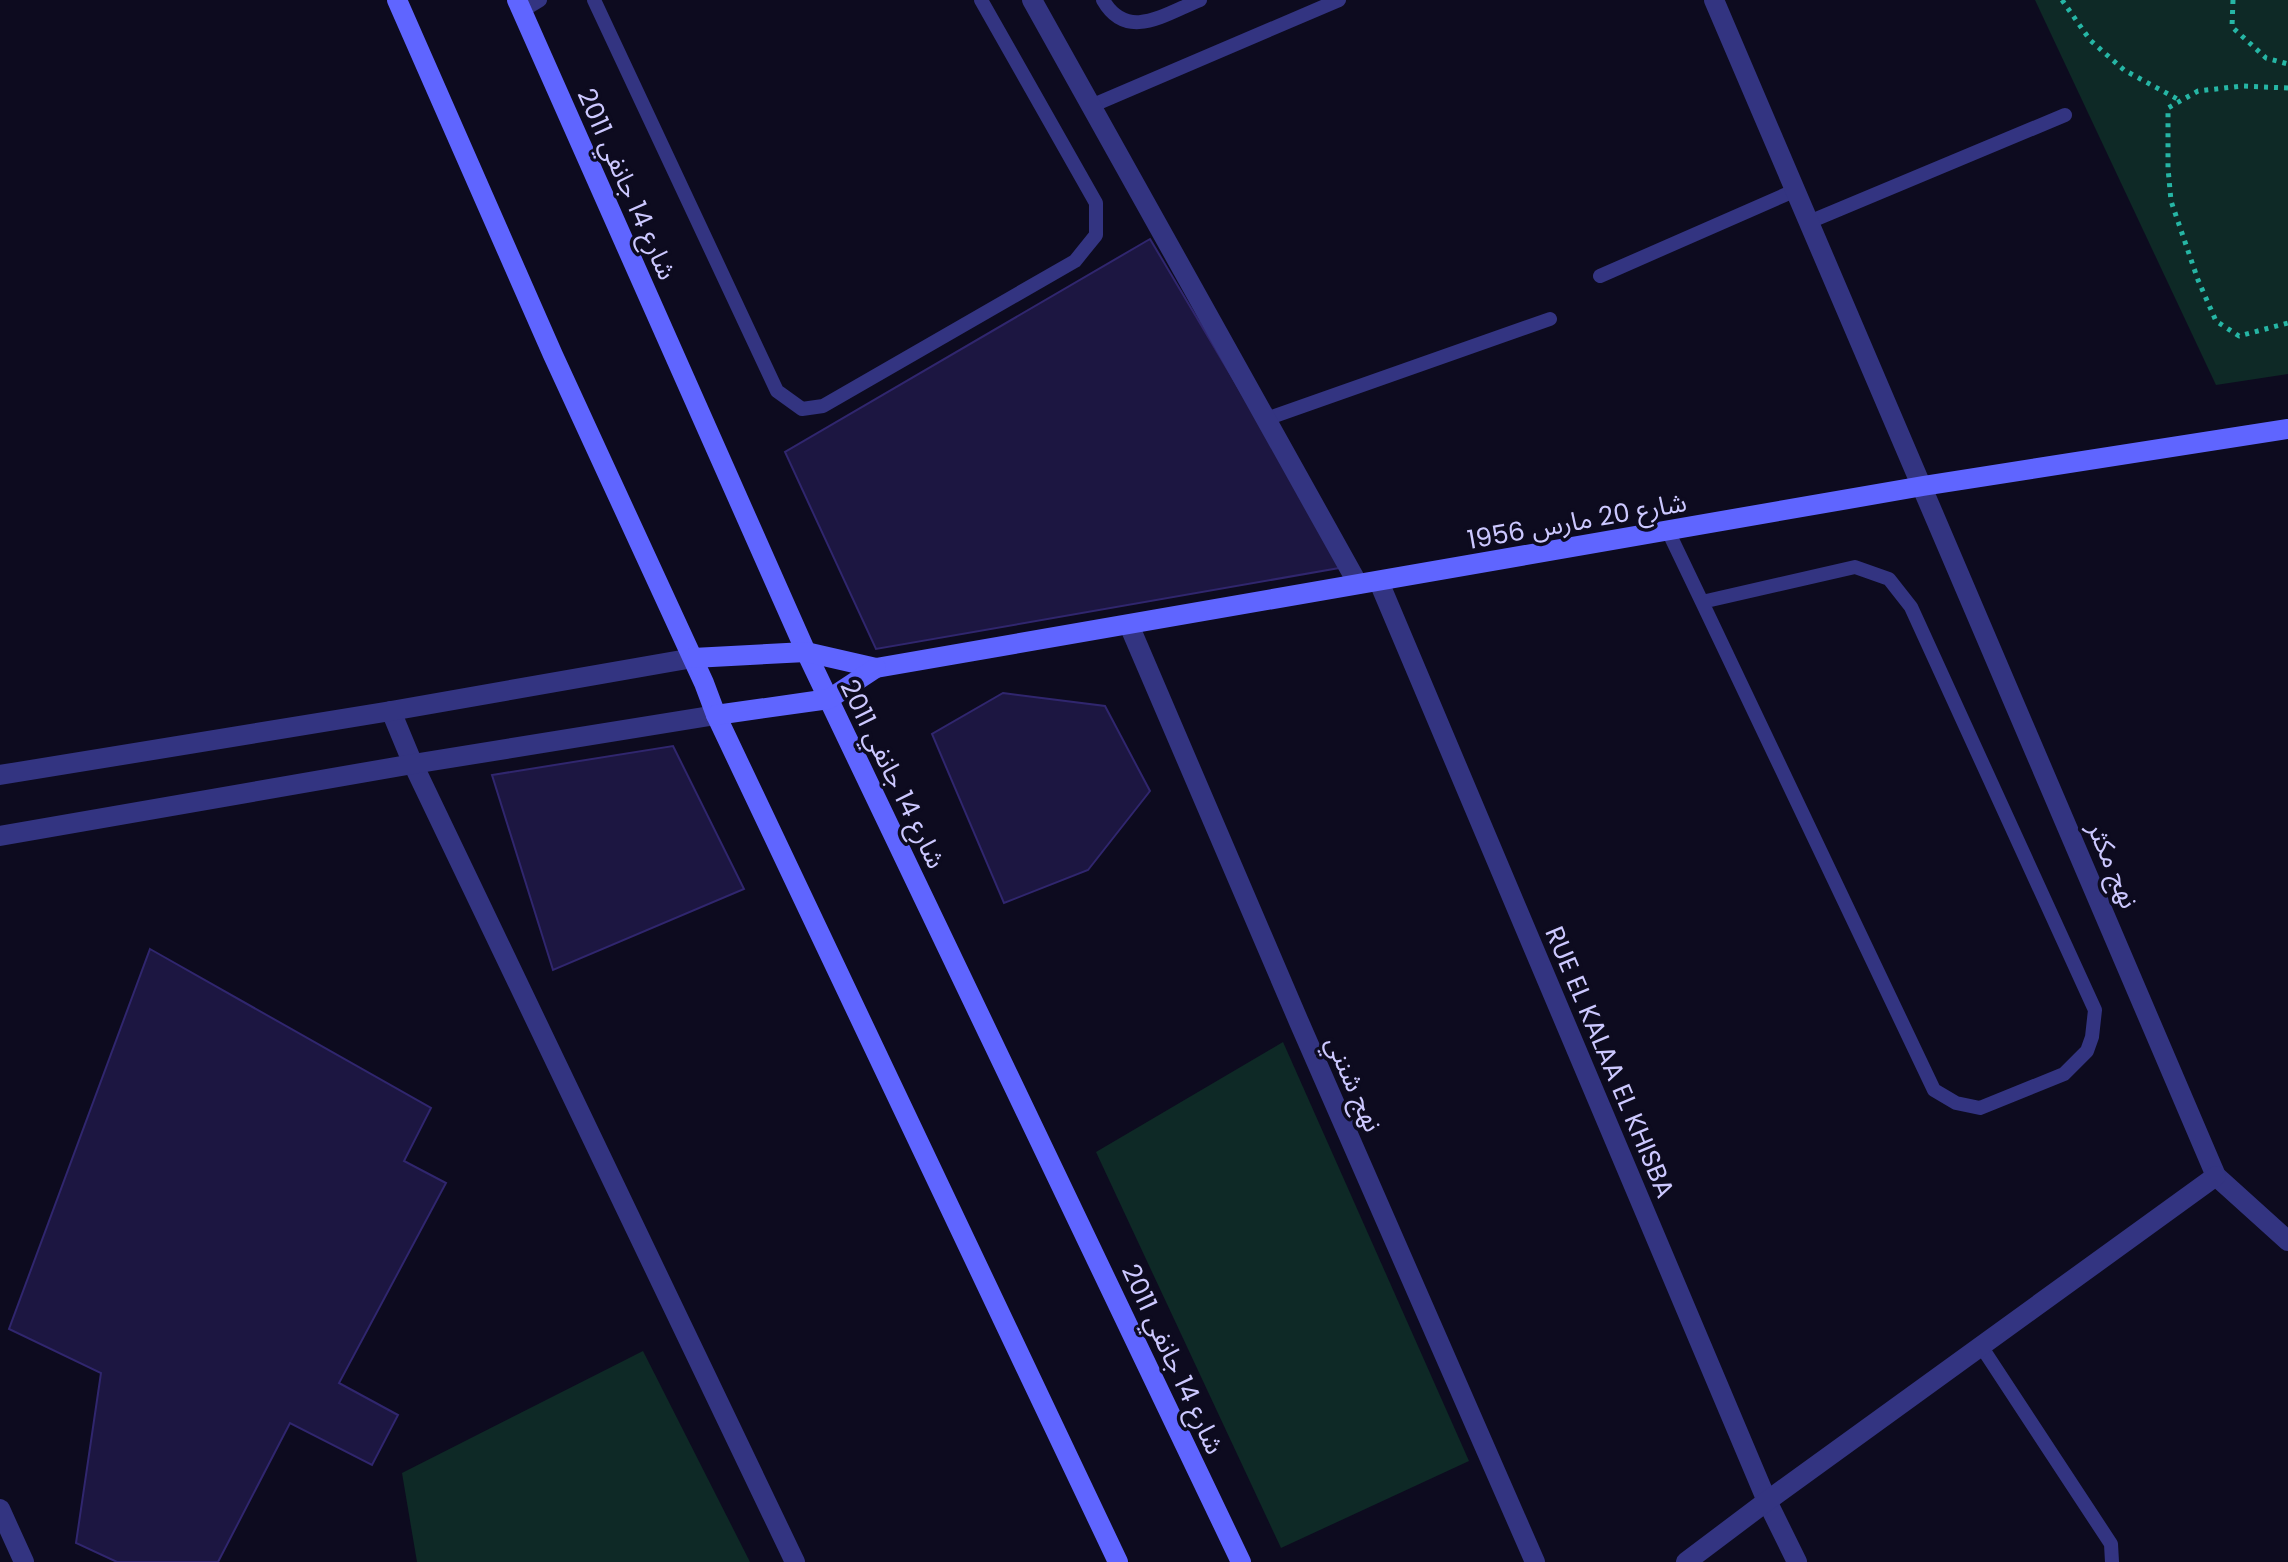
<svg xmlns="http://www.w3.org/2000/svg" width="2288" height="1562" font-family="Poppins,'Noto Sans Arabic',sans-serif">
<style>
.green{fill:#0e2926}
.building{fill:#1c1641;stroke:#30266e;stroke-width:2}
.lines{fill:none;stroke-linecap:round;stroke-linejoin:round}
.path{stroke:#26b6a5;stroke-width:5;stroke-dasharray:4 6;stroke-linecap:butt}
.lane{stroke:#333481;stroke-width:14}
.street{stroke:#333481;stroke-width:20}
.secondary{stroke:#5f65ff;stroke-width:20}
.labels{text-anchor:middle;stroke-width:7;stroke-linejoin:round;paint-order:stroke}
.street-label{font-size:26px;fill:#ccc8ff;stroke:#0d0b1f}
</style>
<rect width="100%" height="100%" fill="#0d0b1f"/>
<g class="green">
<path d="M 2035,0 L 2288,0 L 2288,374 L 2216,385 Z"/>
<path d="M 1283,1042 L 1469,1461 L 1281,1548 L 1096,1152 Z"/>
<path d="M 643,1351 L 750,1562 L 417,1562 L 402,1473 Z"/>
</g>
<g class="building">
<path d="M 1150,239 L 1345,567 L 876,649 L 785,452 Z"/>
<path d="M 1003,693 L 1105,706 L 1150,791 L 1088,870 L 1004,903 L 932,734 Z"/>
<path d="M 673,746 L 744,889 L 553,970 L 492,775 Z"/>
<path d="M 150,949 L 431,1108 L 404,1161 L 446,1183 L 339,1383 L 398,1415 L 372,1465 L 290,1423 L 218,1562 L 117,1562 L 76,1543 L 101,1373 L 9,1329 Z"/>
</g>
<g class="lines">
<g class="path">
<path d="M 2062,0 L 2090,40 L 2124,70 L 2181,101"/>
<path d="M 2233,0 L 2232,27 L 2266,58 L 2288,64"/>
<path d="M 2288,88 L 2242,86 L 2198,91 L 2168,108 L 2168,168 L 2171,201 L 2198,280 L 2216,321 L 2239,336 L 2288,323"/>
</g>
<g class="lane">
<path d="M 594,0 L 777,391 L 802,409 L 823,406 L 1075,261 L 1096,235 L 1096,203 L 981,0"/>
<path d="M 1103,0 C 1127,42 1165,14 1200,0"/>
<path d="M 522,11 L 540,0"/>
<path d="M 1091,106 L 1339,0"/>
<path d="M 1809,222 L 2065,115"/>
<path d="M 1600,276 L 1796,190"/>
<path d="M 1266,419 L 1550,319"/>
<path d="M 1668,531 L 1702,602 L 1934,1090 L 1956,1103 L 1980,1108 L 2064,1074 L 2087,1051 L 2092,1037 L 2095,1010 L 1911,607 L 1889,579 L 1855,567 L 1702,602"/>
<path d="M 1981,1346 L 2111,1544 L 2112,1562"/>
</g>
<g class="street">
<path d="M 1032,0 L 1358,584"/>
<path d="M 1714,0 L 2216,1176 L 2288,1241"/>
<path d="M 1379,582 L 1767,1501 L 1797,1562"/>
<path d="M 1129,625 L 1299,1022 L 1535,1562"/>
<path d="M 391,711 L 413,764 L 795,1562"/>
<path d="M 0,775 L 391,711 L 693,658"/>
<path d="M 0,836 L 413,764 L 716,715"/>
<path d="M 0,1509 L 24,1562"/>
<path d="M 1686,1562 L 1767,1501 L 2216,1176"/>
</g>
<g class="secondary">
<path d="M 397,0 L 553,355 L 704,683 L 716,715 L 1118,1562"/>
<path d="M 517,0 L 806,652 L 1241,1562"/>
<path d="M 693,658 L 806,652 L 876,668 L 1923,486 L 2288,429"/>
<path d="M 716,715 L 829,699 L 876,668"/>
</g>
</g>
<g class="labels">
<g class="street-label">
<text transform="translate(627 184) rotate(66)" y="9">شارع 14 جانفي 2011</text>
<text transform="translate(1577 521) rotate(-10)" y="9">شارع 20 مارس 1956</text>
<text transform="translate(893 774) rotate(64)" y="9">شارع 14 جانفي 2011</text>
<text transform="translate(2113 865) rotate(67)" y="9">نهج مكثر</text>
<text transform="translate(1610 1062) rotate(67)" y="9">RUE EL KALAA EL KHISBA</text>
<text transform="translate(1354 1084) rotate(66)" y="9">نهج شنني</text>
<text transform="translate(1173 1359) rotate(65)" y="9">شارع 14 جانفي 2011</text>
</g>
</g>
</svg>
